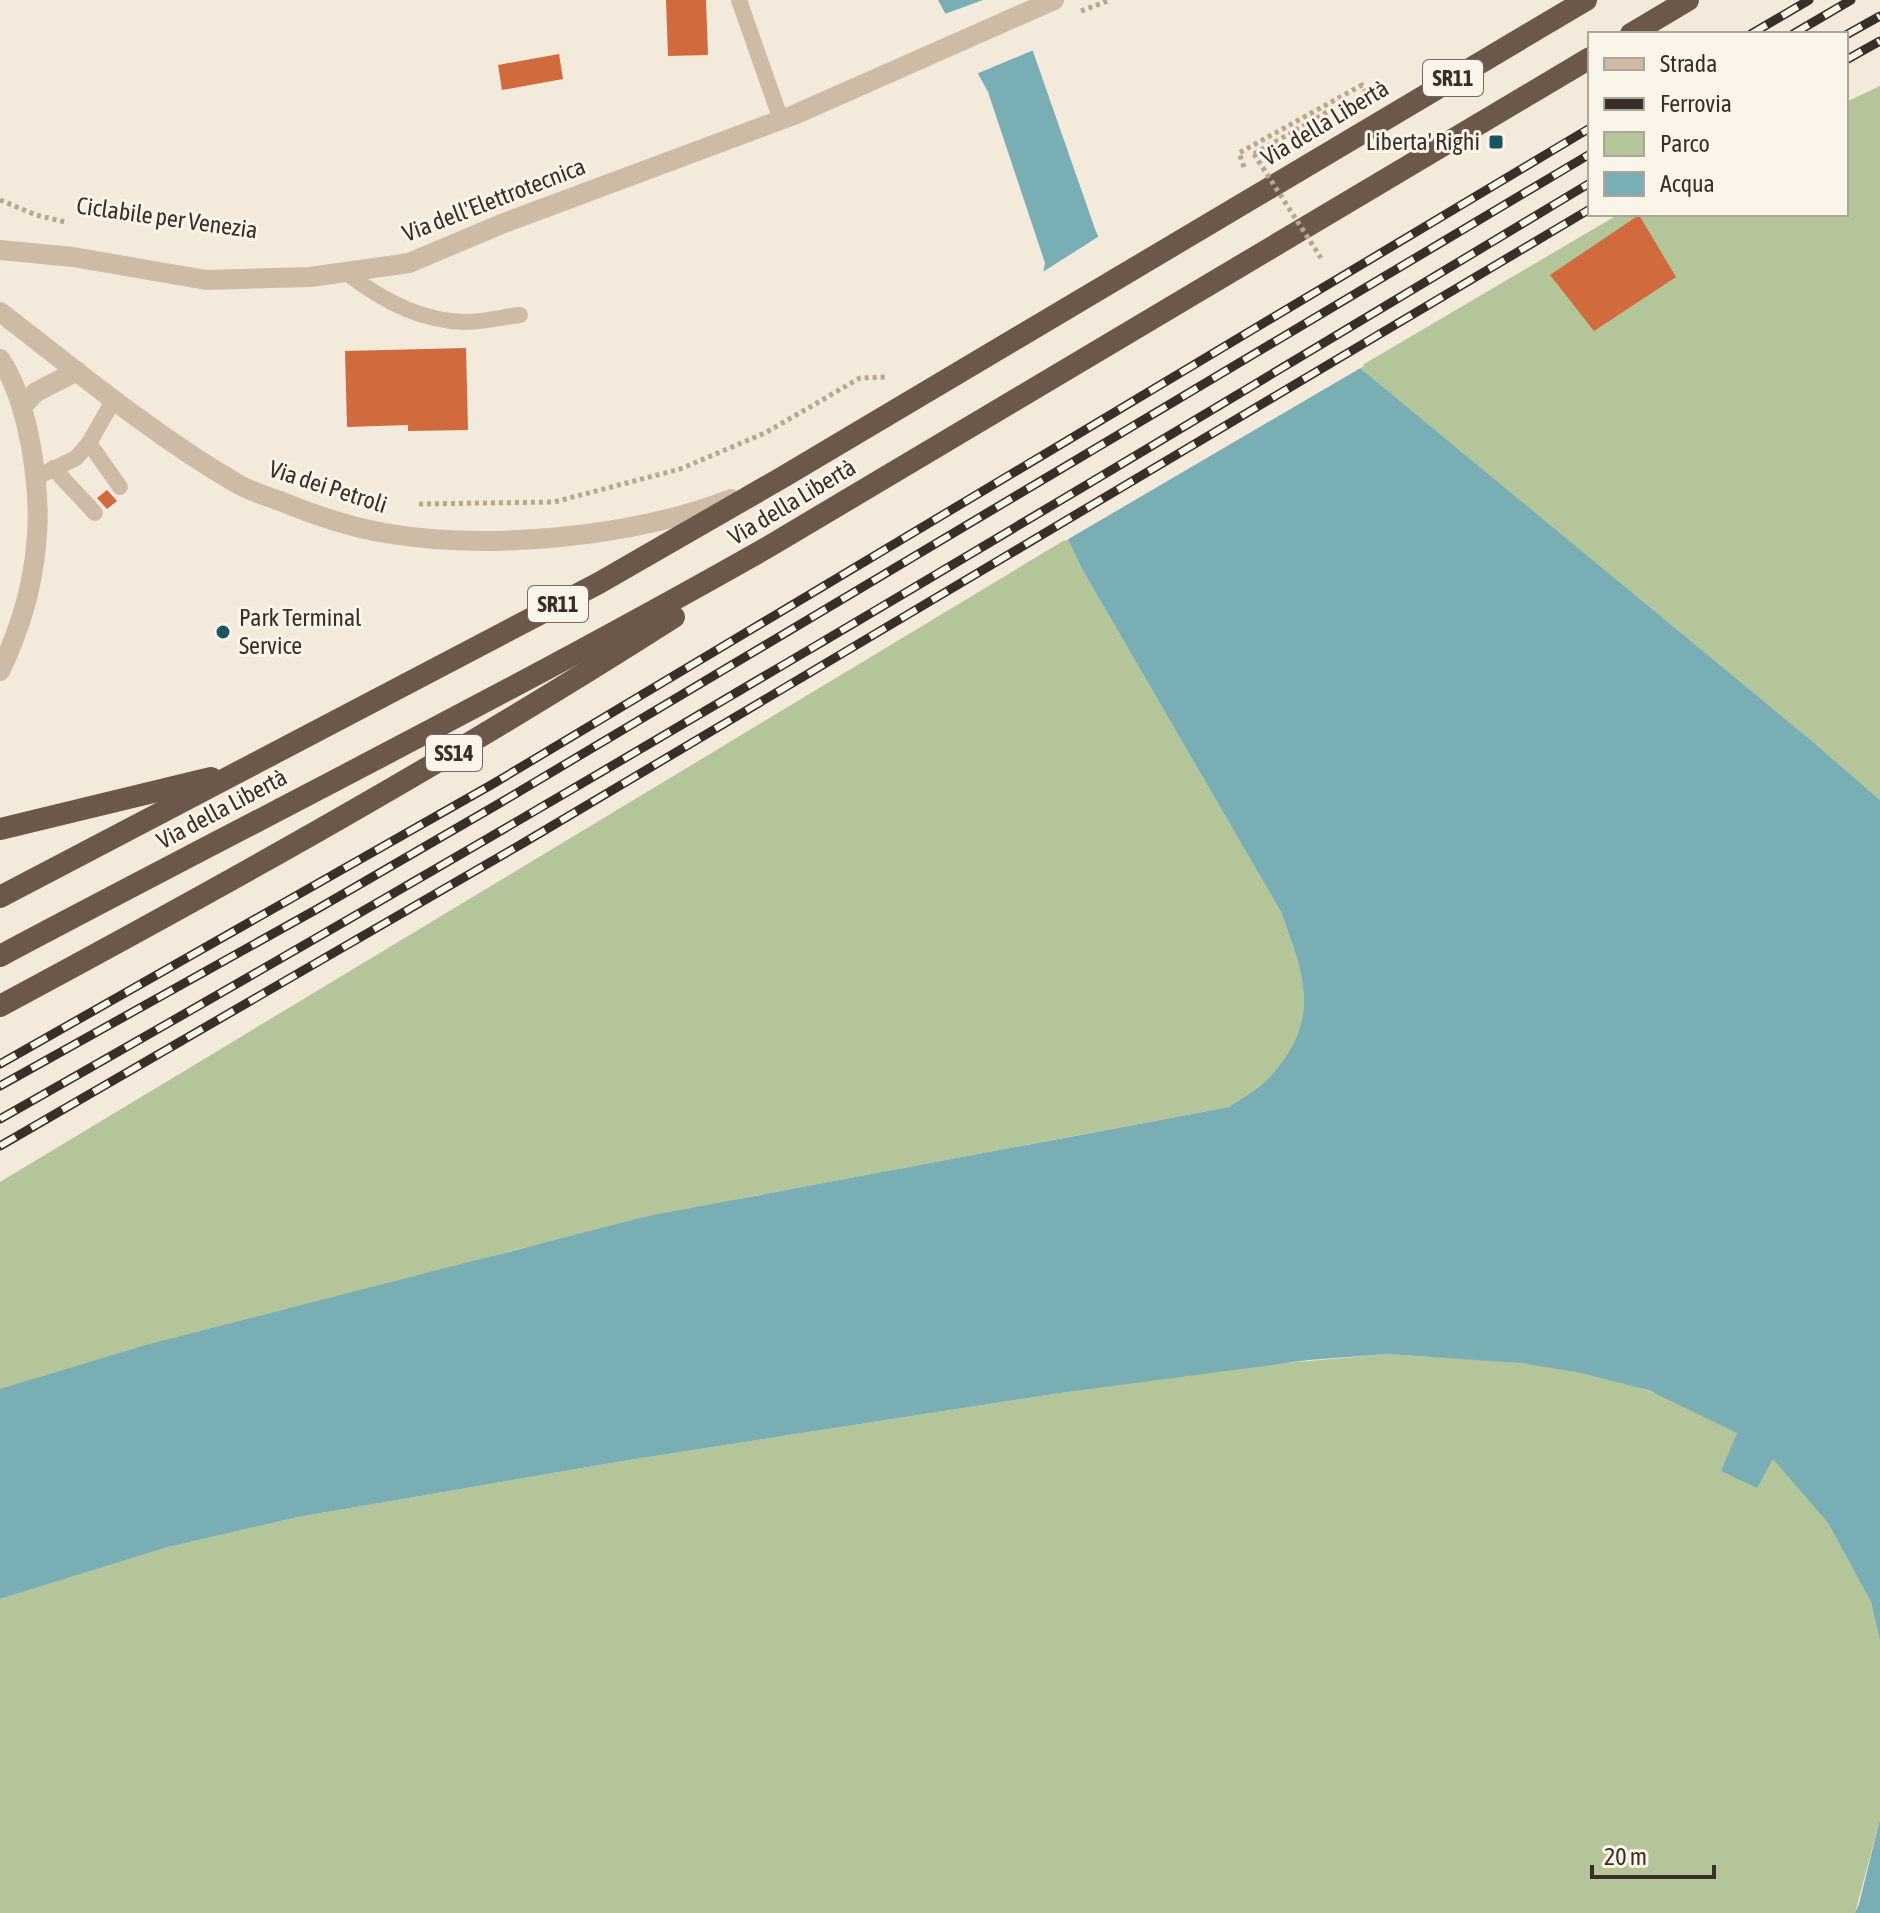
<svg xmlns="http://www.w3.org/2000/svg" width="1880" height="1913" font-family="'Asap Condensed',sans-serif">
<style>
.green{fill:#b4c59a}
.water{fill:#78aeb4}
.pier{fill:#f4eadc}
.building{fill:#d16a3d}
.lines{fill:none;stroke-linecap:round;stroke-linejoin:round}
.path{stroke:#baa590;stroke-width:5;stroke-dasharray:4 4;stroke-linecap:butt}
.service{stroke:#cebba6;stroke-width:16}
.minor{stroke:#cebba6;stroke-width:20}
.trunk{stroke:#6c584a;stroke-width:22}
.rail-casing{stroke:#392e28;stroke-width:9}
.rail{stroke:#fbf4e9;stroke-width:6;stroke-dasharray:18;stroke-linecap:butt}
.path-bridge{stroke:#baa590;stroke-width:5;stroke-dasharray:4 4;stroke-linecap:butt}
.poi-dot{fill:#19565f;stroke:#fbf4e9;stroke-width:3}
.labels{text-anchor:middle;stroke-width:6;stroke-linejoin:round;paint-order:stroke}
.shield{fill:#fbf4e9;stroke:#736962;stroke-width:2}
.shield-label{font-size:22px;font-weight:bold;fill:#392e28}
.street-label{font-size:24px;fill:#392e28;stroke:#fbf4e9}
.poi-label{font-size:24px;fill:#392e28;stroke:#fbf4e9;text-anchor:end}
</style>
<rect width="100%" height="100%" fill="#f4eadc"/>
<g class="green">
<path d="M 1880,86 L 1880,800 L 1812,741 L 1359,367 L 1619,214 L 1846,214 L 1846,102 Z"/>
<path d="M 1068,538 L 1082,569 L 1281,912 C 1305,978 1322,1019 1269,1078 C 1258,1089 1242,1098 1229,1107 L 748,1197 L 518,1249 L 0,1390 L 0,1182 Z"/>
<path d="M 1387,1354 C 1471,1360 1570,1360 1649,1391 C 1679,1402 1709,1419 1738,1433 L 1721,1471 L 1773,1458 L 1828,1523 L 1871,1602 L 1880,1641 L 1880,1819 L 1855,1913 L 0,1913 L 0,1599 L 168,1547 L 298,1517 L 629,1460 L 1067,1392 L 1241,1367 Z"/>
</g>
<g class="water">
<path d="M 938,0 L 1015,0 L 1095,229 L 1107,257 L 1359,367 L 1812,741 L 1880,800 L 1880,1641 L 1871,1602 L 1828,1523 L 1773,1459 L 1757,1488 L 1721,1471 L 1737,1433 L 1648,1390 L 1577,1372 L 1520,1363 L 1387,1354 L 1309,1360 L 1067,1392 L 629,1460 L 298,1517 L 168,1547 L 0,1599 L 0,1389 L 146,1345 L 648,1216 L 1229,1107 C 1242,1098 1258,1089 1269,1078 C 1322,1019 1305,978 1281,912 L 1082,569 L 1013,423 L 1045,263 L 988,92 Z"/>
<path d="M 1880,1819 L 1880,1913 L 1855,1913 L 1859,1904 Z"/>
</g>
<g class="pier">
<path d="M 983,0 L 1020,0 L 1036,49 L 974,75 L 942,15 Z"/>
<path d="M 1101,235 L 1110,254 L 1138,272 L 1245,281 L 1281,296 L 1315,322 L 1364,366 L 1065,541 L 1009,423 L 1038,275 Z"/>
</g>
<g class="building">
<path d="M 666,0 L 706,0 L 708,55 L 668,56 Z"/>
<path d="M 559,54 L 563,79 L 502,90 L 498,65 Z"/>
<path d="M 1639,215 L 1676,277 L 1594,331 L 1550,275 Z"/>
<path d="M 466,348 L 468,430 L 408,431 L 408,425 L 347,427 L 345,351 Z"/>
<path d="M 107,490 L 117,501 L 107,509 L 97,498 Z"/>
</g>
<g class="lines">
<g class="path">
<path d="M 1081,11 L 1110,0"/>
<path d="M 1254,154 L 1329,111"/>
<path d="M 1244,167 L 1239,153 L 1362,85 L 1365,91"/>
<path d="M 0,200 L 36,215 L 65,222"/>
<path d="M 419,504 L 554,502 L 680,469 L 765,433 L 860,378 L 886,377"/>
</g>
<g class="service">
<path d="M 739,0 L 781,120"/>
<path d="M 347,273 C 381,300 420,321 465,322 C 483,322 502,317 520,315"/>
<path d="M 89,443 L 120,487"/>
<path d="M 53,468 L 95,513"/>
<path d="M 35,478 L 76,458 L 89,443 L 113,401"/>
</g>
<g class="minor">
<path d="M 0,250 L 73,257 L 206,280 L 310,277 L 409,263 L 504,223 L 794,115 L 1054,0"/>
<path d="M 0,312 C 77,371 152,434 236,483 C 249,491 266,496 280,501 C 314,515 349,527 385,533 C 488,551 634,537 731,499"/>
<path d="M 0,359 C 30,403 42,494 36,546 C 32,589 19,632 0,671"/>
<path d="M 22,407 L 36,392 L 77,371"/>
</g>
<g class="trunk">
<path d="M 1631,34 L 1688,0"/>
<path d="M 0,829 L 211,778"/>
<path d="M 0,897 L 599,583 L 783,477 L 1586,0"/>
<path d="M 0,956 C 256,820 516,690 768,547 L 1590,58"/>
<path d="M 0,1006 C 229,883 455,757 674,617"/>
</g>
<defs>
<g id="rail">
<path d="M 1751,34 L 1809,0"/>
<path d="M 1793,34 L 1851,0"/>
<path d="M 1846,35 L 1880,16"/>
<path d="M 1846,60 L 1880,41"/>
<path d="M 0,1064 L 491,785 L 1590,128"/>
<path d="M 0,1086 L 319,908 L 500,803 L 1590,154"/>
<path d="M 0,1119 C 535,816 1063,500 1590,183"/>
<path d="M 0,1146 L 525,842 L 1590,209"/>
</g>
</defs>
<use href="#rail" class="rail-casing"/>
<use href="#rail" class="rail"/>
<path class="path-bridge" d="M 1254,154 L 1321,258"/>
</g>
<g class="poi-dot">
<rect x="1488" y="134" width="16" height="16" rx="4"/>
<circle cx="223" cy="632" r="8"/>
</g>
<g class="labels">
<g class="shield">
<rect x="1423" y="60" width="60" height="36" rx="6"/>
<rect x="528" y="586" width="60" height="36" rx="6"/>
<rect x="426" y="735" width="56" height="36" rx="6"/>
</g>
<g class="shield-label">
<text x="1453" y="86">SR11</text>
<text x="558" y="612">SR11</text>
<text x="454" y="761">SS14</text>
</g>
<g class="street-label">
<text transform="translate(1325 123) rotate(-31)" y="8">Via della Libertà</text>
<text transform="translate(494 200) rotate(-21)" y="8">Via dell'Elettrotecnica</text>
<text transform="translate(167 218) rotate(8)" y="8">Ciclabile per Venezia</text>
<text transform="translate(328 487) rotate(18)" y="8">Via dei Petroli</text>
<text transform="translate(792 502) rotate(-31)" y="8">Via della Libertà</text>
<text transform="translate(222 809) rotate(-28)" y="8">Via della Libertà</text>
</g>
<g class="poi-label">
<text x="1480" y="150">Liberta' Righi</text>
<text x="239" y="626" text-anchor="start">Park Terminal<tspan x="239" dy="28">Service</tspan></text>
</g>
</g>
<rect x="1588" y="32" width="260" height="184" fill="#fbf4e9" stroke="#ada59c" stroke-width="2"/>
<rect x="1604" y="58" width="40" height="12" fill="#cebba6" stroke="#ada59c" stroke-width="2"/>
<text x="1660" y="72" font-size="24" fill="#392e28">Strada</text>
<rect x="1604" y="98" width="40" height="12" fill="#392e28" stroke="#ada59c" stroke-width="2"/>
<text x="1660" y="112" font-size="24" fill="#392e28">Ferrovia</text>
<rect x="1604" y="132" width="40" height="24" fill="#b4c59a" stroke="#ada59c" stroke-width="2"/>
<text x="1660" y="152" font-size="24" fill="#392e28">Parco</text>
<rect x="1604" y="172" width="40" height="24" fill="#78aeb4" stroke="#ada59c" stroke-width="2"/>
<text x="1660" y="192" font-size="24" fill="#392e28">Acqua</text>
<path d="M1592 1865v12h122v-12" fill="none" stroke="#392e28" stroke-width="4"/>
<text x="1604" y="1865" font-size="24" fill="#392e28" stroke="#fbf4e9" stroke-width="6" paint-order="stroke">20 m</text>
</svg>
